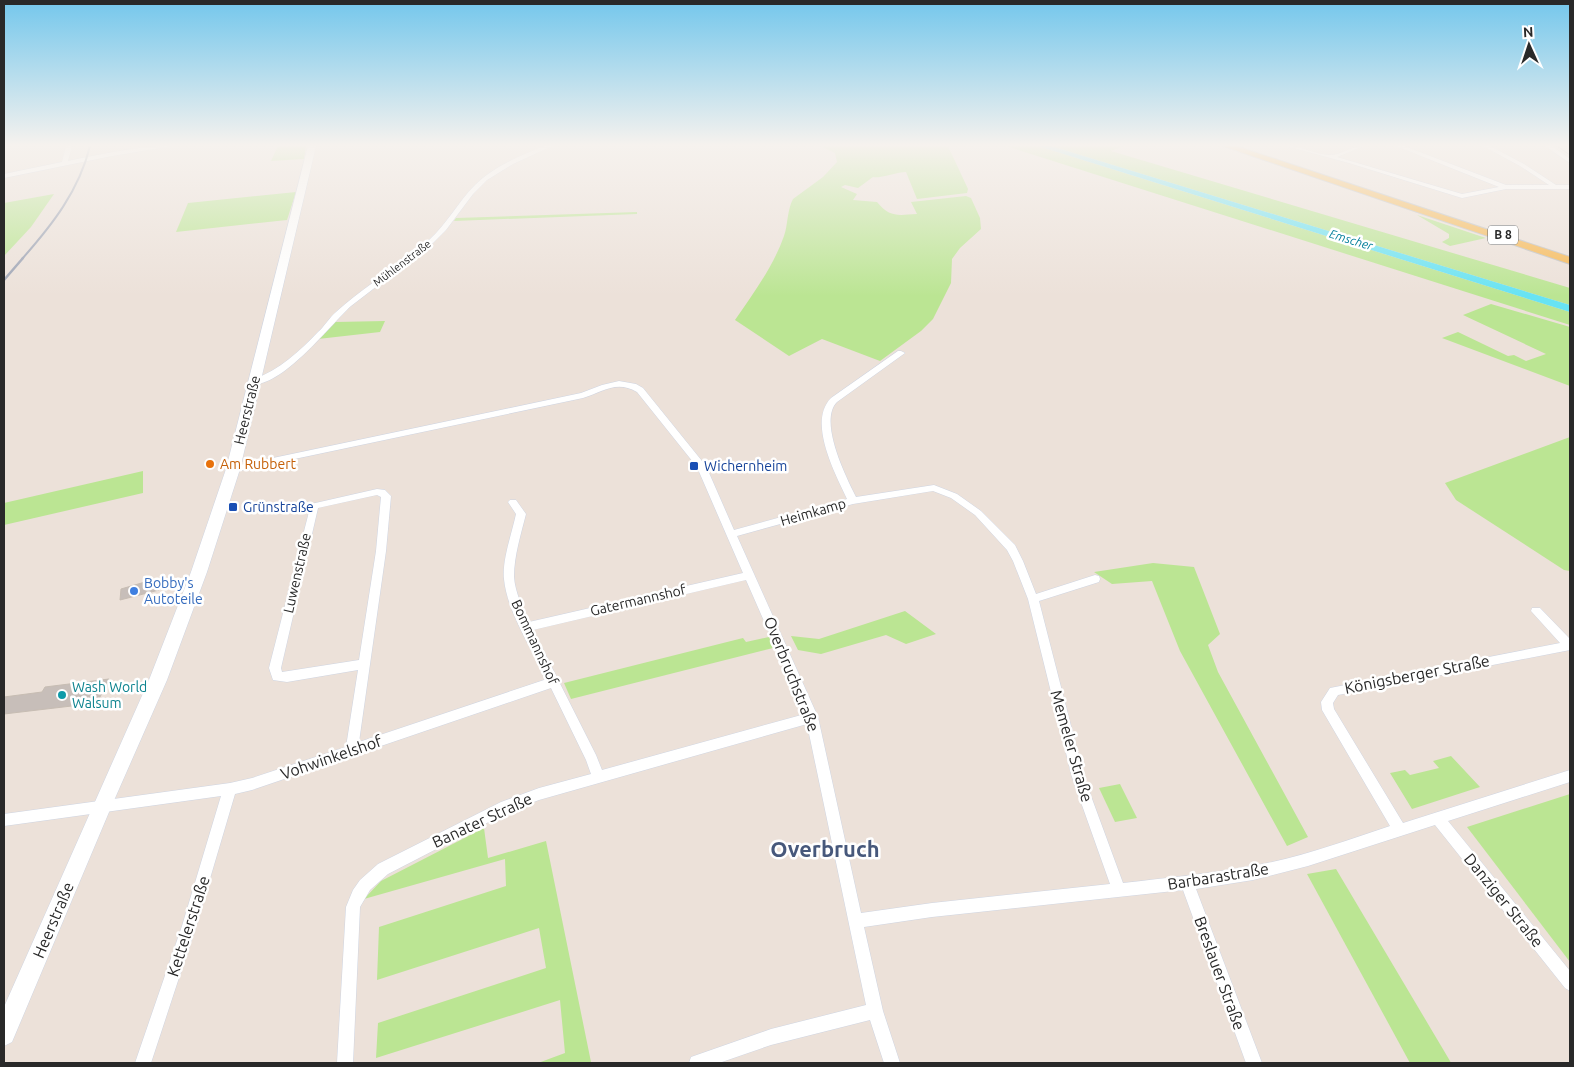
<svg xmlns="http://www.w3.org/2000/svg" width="1574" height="1067" font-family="Ubuntu,sans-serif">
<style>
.green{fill:#bbe593}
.water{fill:#67e3f3}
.building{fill:#c7beb9;stroke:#c7bdb3}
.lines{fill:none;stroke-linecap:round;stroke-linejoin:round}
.minor-casing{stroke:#cfd5e2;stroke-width:1}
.secondary-casing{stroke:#cfd5e2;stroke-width:1}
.primary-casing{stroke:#c3c3c3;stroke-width:2}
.minor{fill:#fff;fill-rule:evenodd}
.secondary{fill:#fff;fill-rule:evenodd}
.primary{fill:#f6b854;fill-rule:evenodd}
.tram{stroke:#9ca3b4;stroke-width:1}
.rail-far1{stroke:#9ca3b4;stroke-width:2}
.rail{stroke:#9ca3b4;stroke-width:2.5}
.food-dot{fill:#e8710a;stroke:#fff;stroke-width:2}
.transit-dot{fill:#1a4fb4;stroke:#fff;stroke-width:2}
.shop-dot{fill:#3f7fe0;stroke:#fff;stroke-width:2}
.culture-dot{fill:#0f9aa8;stroke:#fff;stroke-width:2}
.labels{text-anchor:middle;stroke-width:5;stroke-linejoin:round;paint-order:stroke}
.far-street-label{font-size:11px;fill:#292929;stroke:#fff}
.shield{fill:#fff;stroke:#696969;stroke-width:1}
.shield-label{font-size:12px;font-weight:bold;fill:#292929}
.far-water-label{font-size:12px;font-style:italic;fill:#08819d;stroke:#fff}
.street-label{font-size:14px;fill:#292929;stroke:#fff}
.food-label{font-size:14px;fill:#c56008;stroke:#fff;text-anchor:start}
.transit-label{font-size:14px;fill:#164399;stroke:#fff;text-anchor:start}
.shop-label{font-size:14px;fill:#366cbe;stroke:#fff;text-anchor:start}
.culture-label{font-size:14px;fill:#0d838f;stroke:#fff;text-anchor:start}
.near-street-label{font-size:16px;fill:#292929;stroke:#fff}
.near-district-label{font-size:22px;font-weight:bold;fill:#47587b;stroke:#fff}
</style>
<rect width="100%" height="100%" fill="#ece1d9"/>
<g class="green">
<path d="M 278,146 L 306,146 L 304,159 L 271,161 Z"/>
<path d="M 820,146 L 948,146 L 968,189 L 967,193 L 917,199 L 906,172 C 897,172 878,179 873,177 L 858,188 L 845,185 L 841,187 L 857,194 L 853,200 L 877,202 C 890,218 898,215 917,214 L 911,202 L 966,196 L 971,198 L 980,218 L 981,229 L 960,248 L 952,259 L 951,283 L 933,319 L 921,331 L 880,361 L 822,339 L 789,356 L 735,320 C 753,294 773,267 784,236 C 788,225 787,210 793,199 L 823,177 L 837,162 L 835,153 Z"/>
<path d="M 1006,146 L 1038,146 L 1570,312 L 1570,325 Z"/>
<path d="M 1051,146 L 1124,146 L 1111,151 L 1570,288 L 1570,305 Z"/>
<path d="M 296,192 L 287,220 L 176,232 L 188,203 Z"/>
<path d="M 54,194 L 31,227 L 4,256 L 4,203 Z"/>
<path d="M 637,212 L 637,214 L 454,221 L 456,218 Z"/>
<path d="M 1417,215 L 1486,238 L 1450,246 L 1442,242 L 1449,238 L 1449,234 Z"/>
<path d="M 1491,304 L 1570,327 L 1570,386 L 1442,338 L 1458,332 L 1508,356 L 1514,355 L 1526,361 L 1546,354 L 1463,315 Z"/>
<path d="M 385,321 L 380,332 L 318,339 L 335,322 Z"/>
<path d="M 1570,437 L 1570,571 L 1564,570 L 1456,500 L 1445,483 Z"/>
<path d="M 143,471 L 143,493 L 4,525 L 4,503 Z"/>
<path d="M 1153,563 L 1194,567 L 1220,634 L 1208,645 L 1218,672 L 1308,837 L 1287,846 L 1180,651 L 1152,581 L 1112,584 L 1094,572 Z"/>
<path d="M 905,611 L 936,634 L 906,644 L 886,635 L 821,654 L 798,650 L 791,636 L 819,639 Z"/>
<path d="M 769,637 L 773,648 L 571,699 L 564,683 L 743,638 L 746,642 Z"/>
<path d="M 1451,756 L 1480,787 L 1412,809 L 1390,773 L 1405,770 L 1410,775 L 1439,768 L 1433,761 Z"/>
<path d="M 1120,784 L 1137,818 L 1115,822 L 1099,788 Z"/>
<path d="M 1570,794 L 1570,962 L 1467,827 Z"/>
<path d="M 484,828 L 488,858 L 546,841 L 591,1062 L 538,1063 L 565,1053 L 560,1000 L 376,1058 L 378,1023 L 546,968 L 539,928 L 377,980 L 379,927 L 506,886 L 505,859 L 364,899 L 381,881 Z"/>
<path d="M 1336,869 L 1450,1061 L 1451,1063 L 1410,1063 L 1307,874 Z"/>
</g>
<path class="water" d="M 1038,146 L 1051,146 L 1570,305 L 1570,312 Z"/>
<g class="building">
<path d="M 145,582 L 145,585 L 159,590 L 120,600 L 121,589 Z"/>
<path d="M 109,679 L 97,703 L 4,714 L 4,697 L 42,692 L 45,687 Z"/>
</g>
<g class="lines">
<defs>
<g id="minor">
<path d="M 66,146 L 72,146 L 68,161 C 102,154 137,146 172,146 L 112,156 L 4,178 L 4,174 L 62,162 Z"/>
<path d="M 544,146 L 552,146 L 513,164 L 487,180 L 473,194 L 446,230 L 433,243 L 351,306 C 330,325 282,388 251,384 L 251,380 C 277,372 299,352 318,332 C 325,326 329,318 336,312 C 365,286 399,266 429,240 C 447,224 458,202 475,185 C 494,166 520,156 544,146 Z"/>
<path d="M 1286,146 C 1301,146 1315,154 1329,155 C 1339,156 1352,146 1364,146 L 1337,157 L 1462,194 L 1499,187 L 1396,146 L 1404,146 L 1506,185 L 1549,185 L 1520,166 L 1483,146 L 1490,146 L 1524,164 L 1556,185 L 1570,185 L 1570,189 L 1506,189 L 1462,198 L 1349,163 Z"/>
<path d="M 1545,146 L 1552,146 L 1570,159 L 1570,163 Z"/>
<path d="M 898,351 L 901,351 L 905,353 L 837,402 C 818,421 846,477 856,497 L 934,485 L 957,494 L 981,511 L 1015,545 L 1023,561 L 1036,594 L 1095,575 L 1099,576 L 1100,579 L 1099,582 L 1039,601 L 1084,777 L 1123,883 C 1166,878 1209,874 1252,866 C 1299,858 1345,841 1390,826 L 1322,710 L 1321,702 L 1330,688 L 1560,643 L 1531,611 L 1532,608 L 1540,608 L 1570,639 L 1570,650 L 1338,695 L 1333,703 L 1334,709 L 1403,823 L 1570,770 L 1570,782 L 1448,821 L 1570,971 L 1570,991 L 1565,988 L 1435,825 L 1308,866 L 1253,880 L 1196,889 L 1262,1063 L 1246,1063 L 1183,890 L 932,917 L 864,927 L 883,1011 L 900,1063 L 884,1063 L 870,1020 L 771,1045 L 719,1063 L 689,1063 L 691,1057 L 771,1029 L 866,1005 L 807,724 L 539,800 L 510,811 L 388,874 L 370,890 L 360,907 L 353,1063 L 337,1063 L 346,907 L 353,890 L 360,880 L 378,864 L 501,802 L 539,788 L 591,774 L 586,760 L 551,688 L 252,790 L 235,794 L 196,926 L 151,1063 L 135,1063 L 182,926 L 221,796 L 4,826 L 4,814 L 230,783 L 252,778 L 346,747 L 358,670 L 287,682 L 273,680 L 269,668 L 311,504 L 377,489 L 385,490 L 391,496 L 386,551 L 359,742 L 547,679 C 532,650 507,611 504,579 C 502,560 512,533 516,514 L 508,502 L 510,500 L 516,500 L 526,514 C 521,534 514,556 514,577 C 515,592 523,609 529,622 L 743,573 L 697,467 L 637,392 C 616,380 603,392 583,398 L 233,472 L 228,469 L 230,467 L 581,393 L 602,385 L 619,381 L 636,384 L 643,388 L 706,466 L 734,530 L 847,499 C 836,475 807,422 831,398 ZM 933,491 L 951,498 L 975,515 L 1007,550 L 1013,561 L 1028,599 L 1072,777 L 1110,884 L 932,903 L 861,913 L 818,717 L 737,536 L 853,504 ZM 377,495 L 381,497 L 376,551 L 359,660 L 282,672 L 281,668 L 318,508 ZM 746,580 L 805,714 L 602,770 L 596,755 L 533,630 Z"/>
</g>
<path id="secondary" d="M 308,146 L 316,146 L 240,469 L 207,572 L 167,680 L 112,805 L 12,1042 L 4,1046 L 4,1007 L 149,680 L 191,572 L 226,469 Z"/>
<path id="primary" d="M 1223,146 L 1236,146 L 1570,257 L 1570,264 Z"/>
</defs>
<use href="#minor" class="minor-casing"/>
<use href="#secondary" class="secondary-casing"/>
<use href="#primary" class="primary-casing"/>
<use href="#minor" class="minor"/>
<use href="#secondary" class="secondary"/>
<use href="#primary" class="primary"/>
<path class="tram" d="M 1557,146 L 1570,155"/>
<path class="rail-far1" d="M 22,259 C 52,225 79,191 90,146"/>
<path class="rail" d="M 4,280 L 23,258"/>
</g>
<linearGradient id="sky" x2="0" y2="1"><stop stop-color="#74c7ec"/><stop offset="0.49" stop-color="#f6f2ee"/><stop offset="1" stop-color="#f6f2ee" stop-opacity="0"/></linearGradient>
<rect width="1574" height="296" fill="url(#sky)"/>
<circle class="food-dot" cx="210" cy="464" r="5"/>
<g class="transit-dot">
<rect x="689" y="461" width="10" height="10" rx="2.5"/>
<rect x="228" y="502" width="10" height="10" rx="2.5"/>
</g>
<circle class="shop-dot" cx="134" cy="591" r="5"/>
<circle class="culture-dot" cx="62" cy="695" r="5"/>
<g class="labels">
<g class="far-street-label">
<text transform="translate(402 263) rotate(-37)" y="4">Mühlenstraße</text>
</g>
<rect class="shield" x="1488" y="225.5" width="30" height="19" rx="4"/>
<g class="shield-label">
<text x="1503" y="239">B 8</text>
</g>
<g class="far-water-label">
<text transform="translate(1351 240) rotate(17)" y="4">Emscher</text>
</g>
<g class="street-label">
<text transform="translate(247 410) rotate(-76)" y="5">Heerstraße</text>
<text transform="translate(813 512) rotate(-16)" y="5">Heimkamp</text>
<text transform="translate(297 573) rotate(-77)" y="5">Luwenstraße</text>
<text transform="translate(638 600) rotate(-13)" y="5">Gatermannshof</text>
<text transform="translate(535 642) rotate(65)" y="5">Bommannshof</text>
</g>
<g class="food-label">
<text x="220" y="469">Am Rubbert</text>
</g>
<g class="transit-label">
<text x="704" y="471">Wichernheim</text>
<text x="243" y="512">Grünstraße</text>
</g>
<g class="shop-label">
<text x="144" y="588">Bobby's<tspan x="144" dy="16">Autoteile</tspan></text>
</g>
<g class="culture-label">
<text x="72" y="692">Wash World<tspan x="72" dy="16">Walsum</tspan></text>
</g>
<g class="near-street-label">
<text transform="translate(792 674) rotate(68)" y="6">Overbruchstraße</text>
<text transform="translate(1417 674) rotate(-11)" y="6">Königsberger Straße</text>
<text transform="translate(1072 746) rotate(74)" y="6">Memeler Straße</text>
<text transform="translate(331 757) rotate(-19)" y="6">Vohwinkelshof</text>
<text transform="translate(482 820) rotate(-25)" y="6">Banater Straße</text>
<text transform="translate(1218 876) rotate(-9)" y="6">Barbarastraße</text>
<text transform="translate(1504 900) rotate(51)" y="6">Danziger Straße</text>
<text transform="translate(53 920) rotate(-67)" y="6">Heerstraße</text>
<text transform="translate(188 926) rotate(-72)" y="6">Kettelerstraße</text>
<text transform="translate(1220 973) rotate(70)" y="6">Breslauer Straße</text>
</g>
<g class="near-district-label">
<text x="825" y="857">Overbruch</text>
</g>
</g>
<rect width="1574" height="1067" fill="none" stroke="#292929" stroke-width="10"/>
<g transform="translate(1529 45) rotate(357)" stroke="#ffffff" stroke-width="4" paint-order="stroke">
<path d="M0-4L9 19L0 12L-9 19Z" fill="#292929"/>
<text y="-8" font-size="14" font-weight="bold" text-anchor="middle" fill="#292929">N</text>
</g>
</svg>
